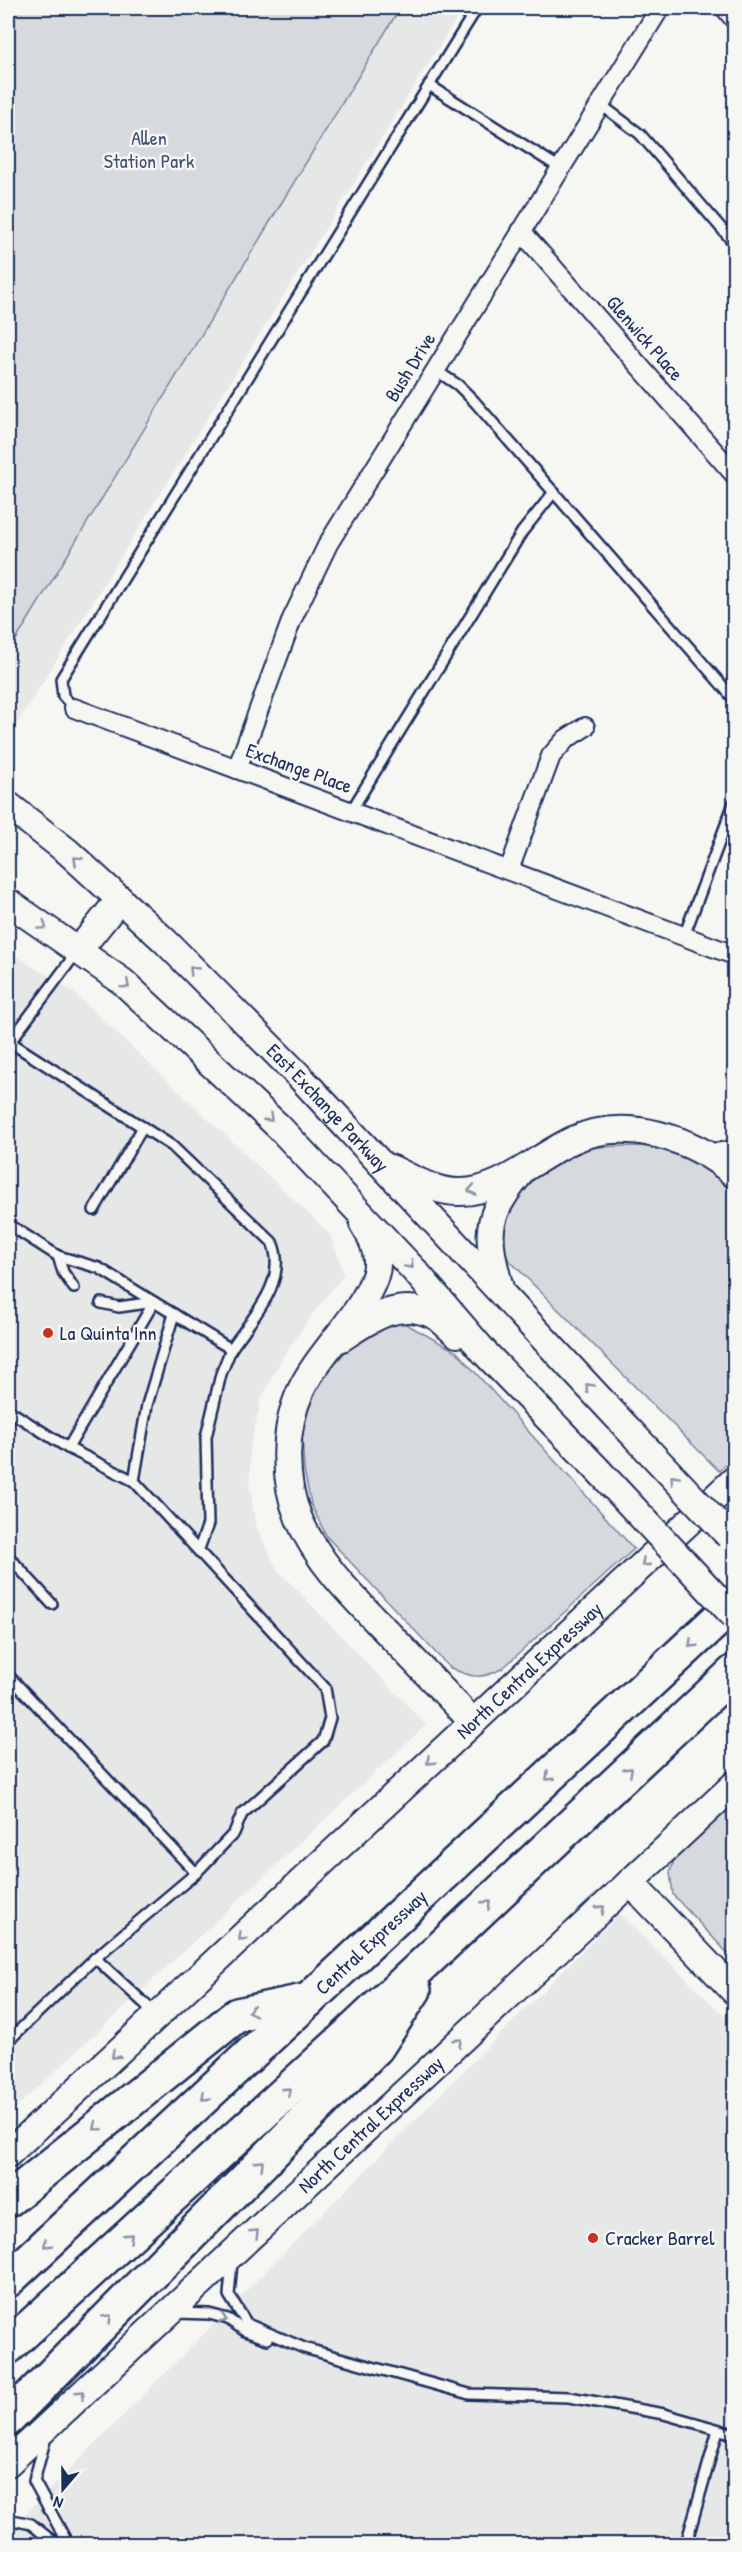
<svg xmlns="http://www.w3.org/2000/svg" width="742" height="2552" font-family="'Patrick Hand',sans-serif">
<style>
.built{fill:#e6e7e7}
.green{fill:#d6d9dd;stroke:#78849e;stroke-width:1.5}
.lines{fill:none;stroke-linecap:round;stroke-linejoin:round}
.lane-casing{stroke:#1b2f5e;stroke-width:14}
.street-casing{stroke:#1b2f5e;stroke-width:22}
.secondary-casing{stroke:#1b2f5e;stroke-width:30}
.highway-casing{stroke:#1b2f5e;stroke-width:38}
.lane{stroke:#f6f6f2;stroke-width:9}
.street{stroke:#f6f6f2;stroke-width:18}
.secondary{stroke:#f6f6f2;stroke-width:26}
.highway{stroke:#f6f6f2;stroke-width:33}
.secondary-bridge-casing{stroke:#1b2f5e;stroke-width:30;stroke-linecap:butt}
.secondary-bridge{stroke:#f6f6f2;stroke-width:26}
.oneway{stroke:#8892a8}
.poi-dot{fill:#c8321e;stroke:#f6f6f2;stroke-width:2}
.labels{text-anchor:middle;stroke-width:5;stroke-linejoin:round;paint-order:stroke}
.park-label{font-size:20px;fill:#405177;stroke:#f6f6f2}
.street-label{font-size:20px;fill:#1b2f5e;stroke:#f6f6f2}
.poi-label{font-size:20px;fill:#1b2f5e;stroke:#f6f6f2;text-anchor:start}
</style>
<rect width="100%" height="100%" fill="#f6f6f2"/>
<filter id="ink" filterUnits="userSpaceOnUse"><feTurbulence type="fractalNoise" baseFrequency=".0167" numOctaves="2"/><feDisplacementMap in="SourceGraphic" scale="12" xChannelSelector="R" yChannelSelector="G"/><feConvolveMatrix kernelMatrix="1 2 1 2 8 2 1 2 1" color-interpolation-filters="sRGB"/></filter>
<g filter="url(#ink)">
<g class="built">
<path d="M 378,8 L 463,8 L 8,738 L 8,602 Z"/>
<path d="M 8,951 L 72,991 L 330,1234 L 344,1274 L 312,1315 L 282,1358 L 261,1399 L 250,1448 L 250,1489 L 256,1526 L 277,1569 L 426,1725 L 8,2115 Z"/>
<path d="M 619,1914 L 734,2025 L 734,2544 L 10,2544 L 8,2543 L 8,2532 Z"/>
</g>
<g class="green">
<path d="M 8,8 L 400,8 L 8,653 Z"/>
<path d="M 640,1146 L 673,1151 L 713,1173 L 734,1195 L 734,1456 L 719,1471 L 504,1255 L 502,1239 L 503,1211 C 525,1188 547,1161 579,1151 C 598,1145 620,1147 640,1146 Z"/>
<path d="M 397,1319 L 457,1352 L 634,1549 L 503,1668 C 482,1680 471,1678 449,1667 L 327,1537 L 311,1504 L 304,1470 L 302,1434 L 310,1403 L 326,1374 L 359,1336 Z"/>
<path d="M 734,1795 L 734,1960 L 673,1895 L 670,1872 L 679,1845 Z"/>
</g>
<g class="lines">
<defs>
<g id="lane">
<path d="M 429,85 L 560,168"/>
<path d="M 600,104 L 640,134 L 734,243"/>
<path d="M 435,370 L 458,385 L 474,401 L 734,699"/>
<path d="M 74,708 L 63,696 L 61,679 L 477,8"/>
<path d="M 351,811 L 522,532 L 554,492"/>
<path d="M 684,936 L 734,803"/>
<path d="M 8,1041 L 10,1042 L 77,952"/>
<path d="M 8,1045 L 10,1042 L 172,1146 L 272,1242 C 289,1281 252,1318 231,1349"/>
<path d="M 710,1149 L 734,1146"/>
<path d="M 94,1210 L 143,1127"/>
<path d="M 8,1224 L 58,1256 L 99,1268 L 154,1302 L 68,1448 L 8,1410"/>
<path d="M 58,1256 L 63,1272 L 74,1288"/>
<path d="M 101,1303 L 119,1307 L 154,1302 L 231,1349 L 221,1374 L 206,1437 L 208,1524 L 199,1549"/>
<path d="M 174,1314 L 147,1405 L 134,1481 L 325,1688 L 330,1718 L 323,1741 L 242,1814 L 234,1833 L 196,1873"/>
<path d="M 68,1448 L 134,1481"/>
<path d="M 8,1556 L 52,1604"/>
<path d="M 8,1675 L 196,1873 L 95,1958 L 8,2041"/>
<path d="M 95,1958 L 156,2014"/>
<path d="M 232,2262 L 229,2295 L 247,2324 L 304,2348 L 469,2394 L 569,2397 L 664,2414 L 734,2434"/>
<path d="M 176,2313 L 209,2314 L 228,2319 L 245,2331 L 267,2339"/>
<path d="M 46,2437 L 34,2481 L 68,2544"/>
<path d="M 8,2519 L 31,2524 L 56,2544"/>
<path d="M 686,2544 L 718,2430"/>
</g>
<g id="street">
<path d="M 725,8 L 734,19"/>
<path d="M 521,231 L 734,474"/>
<path d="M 74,708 L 734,955"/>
<path d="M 237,769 L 292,619 L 328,544 L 660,8"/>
<path d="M 509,870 L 551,756 L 566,739 L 585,727"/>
</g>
<g id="secondary">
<path id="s1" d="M 8,805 L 68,852 L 165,941 L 299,1076 L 629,1430"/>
<path d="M 8,902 L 123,982 L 278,1126 L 415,1271 L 486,1354 L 597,1469"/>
<path d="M 78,951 L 120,899"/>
<path d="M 390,1168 C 411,1177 434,1192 458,1192 C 498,1194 538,1156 573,1140 C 626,1116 693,1138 734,1174"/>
<path d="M 363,1224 C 373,1239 381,1258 375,1276 C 362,1315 319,1352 301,1390 C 283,1429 283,1480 299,1519 C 318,1563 352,1596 385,1630 C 414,1660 443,1691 473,1722"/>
<path d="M 500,1288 C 486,1236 484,1218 519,1175"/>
<path d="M 340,1339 C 369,1320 399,1297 435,1316 C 442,1320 449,1328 457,1334"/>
<path d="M 630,1882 L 734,1991"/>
<path id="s2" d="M 8,2154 L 734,1480"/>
<path id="s3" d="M 8,2463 L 734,1785"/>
</g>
<g id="highway">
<path d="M 8,2200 L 237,2015 L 309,2000"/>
<path id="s4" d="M 8,2280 L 734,1604"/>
<path d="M 8,2347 L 347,2036 L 734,1672"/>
<path d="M 8,2419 L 377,2047 L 414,1990"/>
</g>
</defs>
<use href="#lane" class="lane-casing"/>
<use href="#street" class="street-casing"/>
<use href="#secondary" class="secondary-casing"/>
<use href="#highway" class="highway-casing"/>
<use href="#lane" class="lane"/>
<use href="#street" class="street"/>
<use href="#secondary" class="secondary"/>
<use href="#highway" class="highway"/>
<defs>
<g id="secondary-bridge">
<path d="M 629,1430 L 729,1536"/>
<path d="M 597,1469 L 734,1616"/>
</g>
</defs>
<use href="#secondary-bridge" class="secondary-bridge-casing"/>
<use href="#secondary-bridge" class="secondary-bridge"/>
</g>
<defs><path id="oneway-chevron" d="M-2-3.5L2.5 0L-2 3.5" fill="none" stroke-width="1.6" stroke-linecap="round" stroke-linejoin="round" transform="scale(1.5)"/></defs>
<g class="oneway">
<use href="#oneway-chevron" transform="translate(77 860) rotate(-138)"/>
<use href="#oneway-chevron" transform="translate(43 926) rotate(35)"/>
<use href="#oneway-chevron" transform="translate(193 970) rotate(-134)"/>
<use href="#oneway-chevron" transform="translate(126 985) rotate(40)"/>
<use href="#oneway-chevron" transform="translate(269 1118) rotate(43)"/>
<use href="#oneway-chevron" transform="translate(472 1190) rotate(170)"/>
<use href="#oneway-chevron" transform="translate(410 1265) rotate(47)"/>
<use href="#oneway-chevron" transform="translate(589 1387) rotate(-133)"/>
<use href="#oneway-chevron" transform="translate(674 1479) rotate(-133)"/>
<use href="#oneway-chevron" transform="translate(645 1563) rotate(137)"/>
<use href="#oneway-chevron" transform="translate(692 1644) rotate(137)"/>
<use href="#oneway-chevron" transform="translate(430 1761) rotate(137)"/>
<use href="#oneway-chevron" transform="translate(629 1771) rotate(-43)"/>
<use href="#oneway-chevron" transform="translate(549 1777) rotate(137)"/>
<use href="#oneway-chevron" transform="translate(487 1904) rotate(-43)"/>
<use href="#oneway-chevron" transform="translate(601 1909) rotate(-43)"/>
<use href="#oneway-chevron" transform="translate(242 1937) rotate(137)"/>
<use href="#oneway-chevron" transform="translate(252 2011) rotate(168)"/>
<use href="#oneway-chevron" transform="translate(458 2042) rotate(-43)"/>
<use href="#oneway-chevron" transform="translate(115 2055) rotate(137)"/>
<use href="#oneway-chevron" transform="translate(287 2091) rotate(-43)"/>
<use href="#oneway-chevron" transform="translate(205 2097) rotate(137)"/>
<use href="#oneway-chevron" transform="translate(97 2127) rotate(141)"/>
<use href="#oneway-chevron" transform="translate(260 2164) rotate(-45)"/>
<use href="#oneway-chevron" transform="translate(255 2233) rotate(-44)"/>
<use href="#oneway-chevron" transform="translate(129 2237) rotate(-43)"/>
<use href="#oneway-chevron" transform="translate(47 2244) rotate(137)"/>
<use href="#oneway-chevron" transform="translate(108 2318) rotate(-45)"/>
<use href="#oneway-chevron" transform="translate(223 2319) rotate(20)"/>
<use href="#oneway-chevron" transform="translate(81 2394) rotate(-43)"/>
</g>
</g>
<g class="poi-dot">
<circle cx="48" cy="1333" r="6"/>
<circle cx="593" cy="2238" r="6"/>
</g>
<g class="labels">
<g class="park-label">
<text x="149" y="145">Allen<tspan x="149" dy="23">Station Park</tspan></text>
</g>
<g class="street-label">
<text transform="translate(645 338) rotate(49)" y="7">Glenwick Place</text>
<text transform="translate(410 367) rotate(-58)" y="7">Bush Drive</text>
<text transform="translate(299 768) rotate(20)" y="7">Exchange Place</text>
<text dy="7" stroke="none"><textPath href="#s1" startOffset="441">East Exchange Parkway</textPath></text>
<text dy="7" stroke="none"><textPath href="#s2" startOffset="711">North Central Expressway</textPath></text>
<text dy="7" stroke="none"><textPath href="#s4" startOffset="496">Central Expressway</textPath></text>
<text dy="7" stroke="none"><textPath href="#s3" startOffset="496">North Central Expressway</textPath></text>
</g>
<g class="poi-label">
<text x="60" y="1340">La Quinta Inn</text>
<text x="605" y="2245">Cracker Barrel</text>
</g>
</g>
<rect width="742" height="2552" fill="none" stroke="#f6f6f2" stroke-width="30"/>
<rect x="15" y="15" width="712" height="2522" fill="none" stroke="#1b2f5e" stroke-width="2" filter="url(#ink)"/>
<g transform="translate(63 2489) rotate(200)" stroke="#f6f6f2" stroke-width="4.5" paint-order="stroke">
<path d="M0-4.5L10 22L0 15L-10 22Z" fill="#1b2f5e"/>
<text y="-9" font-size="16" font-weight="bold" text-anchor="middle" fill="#1b2f5e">N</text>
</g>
</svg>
